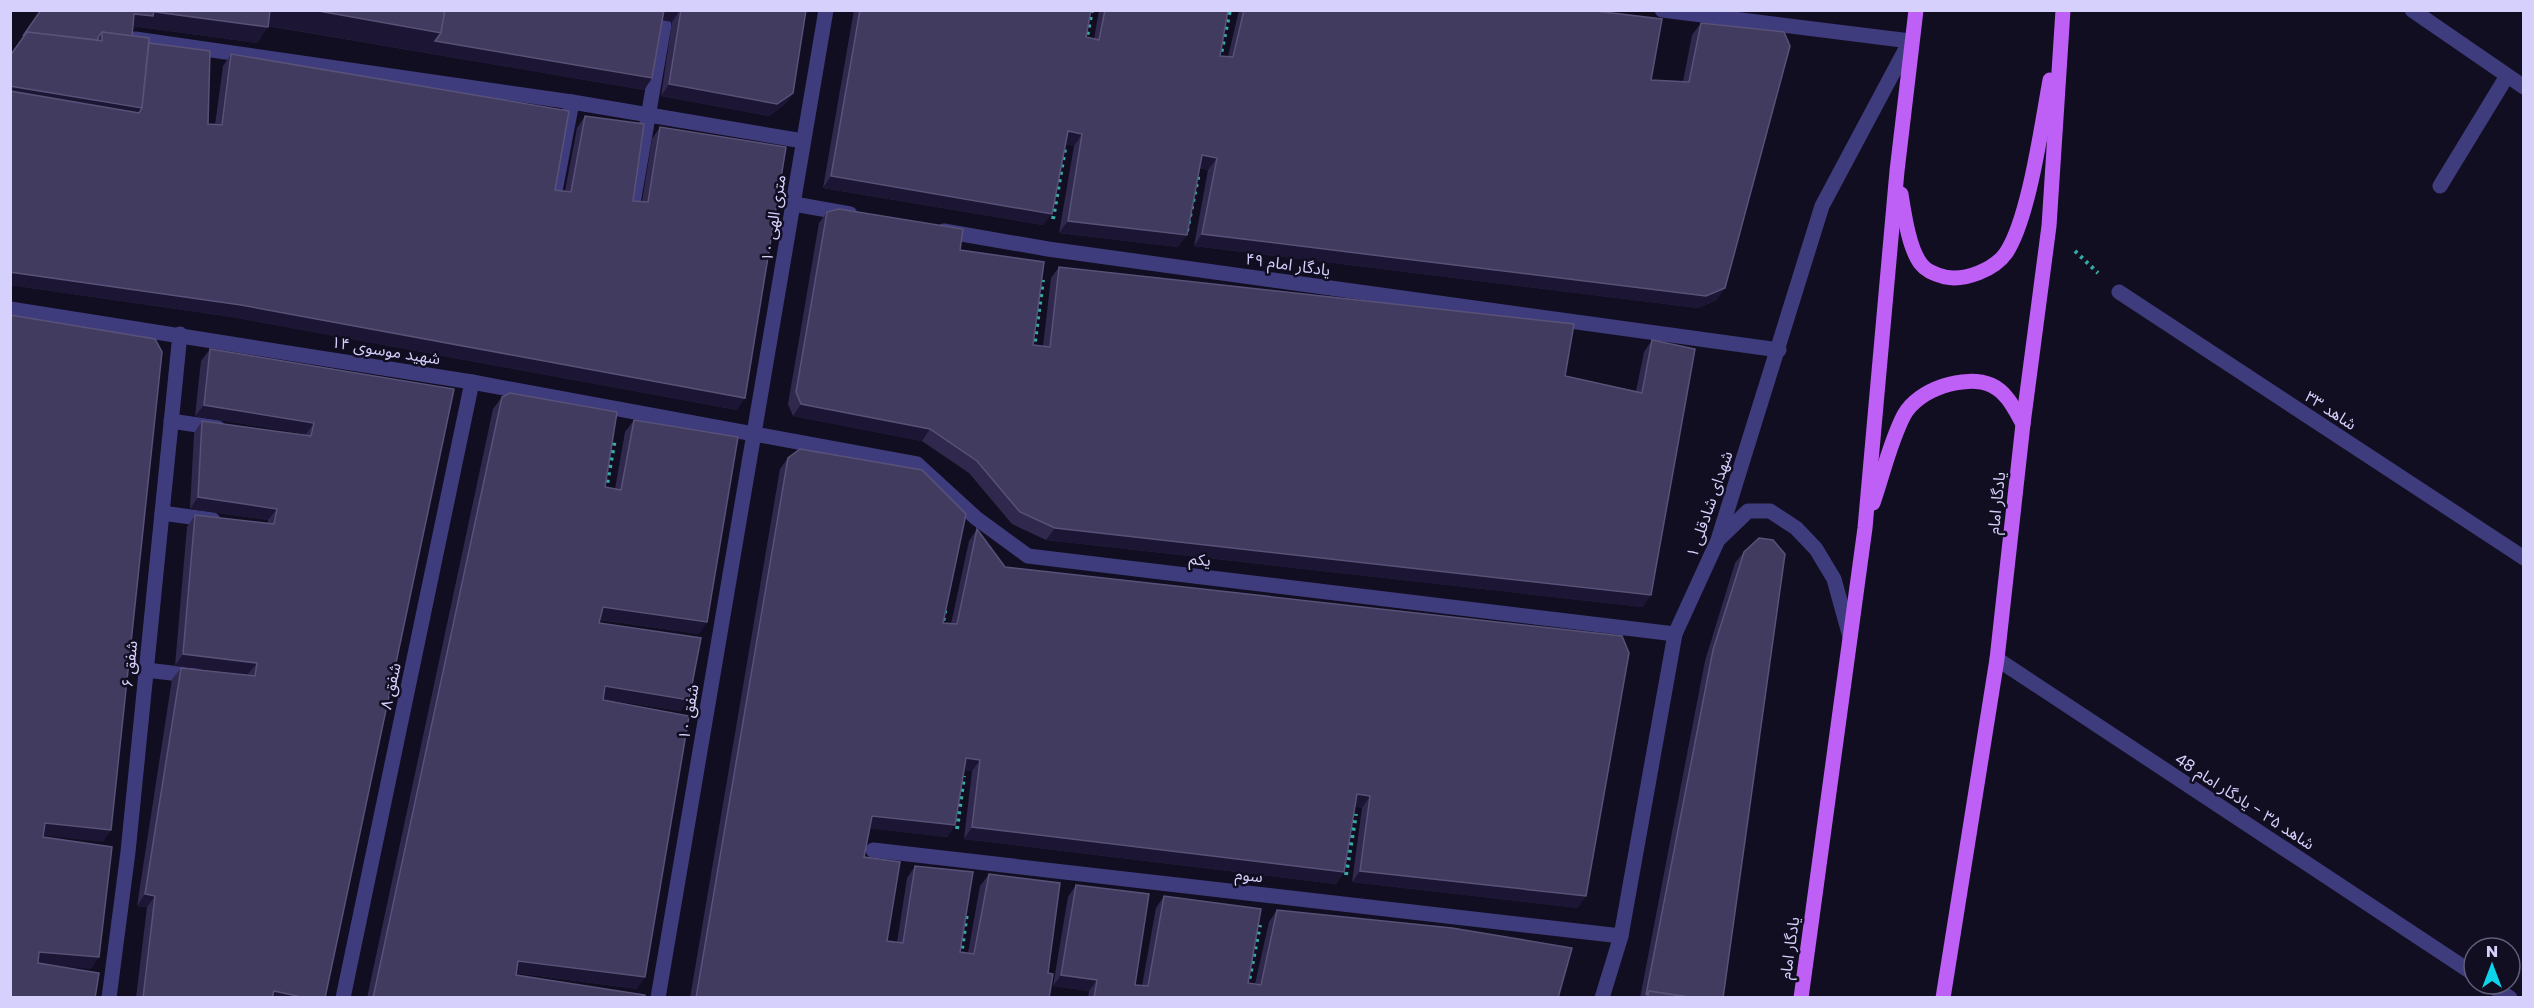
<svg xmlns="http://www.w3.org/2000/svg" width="2534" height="1008" font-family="Poppins,'Noto Sans Arabic',sans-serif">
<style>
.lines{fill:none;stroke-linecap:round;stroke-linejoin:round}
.path{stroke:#35aca6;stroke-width:4;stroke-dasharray:3 4.5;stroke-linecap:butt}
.minor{stroke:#3f3c7d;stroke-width:15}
.major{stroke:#be5ff6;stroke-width:15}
.wall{fill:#30294d}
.shaded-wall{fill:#1c1634}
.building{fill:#413b60;stroke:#595278;stroke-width:1.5}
.labels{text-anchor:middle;stroke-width:5;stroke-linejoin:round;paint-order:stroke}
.street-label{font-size:16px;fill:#d6d1fc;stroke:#120e21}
</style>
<rect width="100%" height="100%" fill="#120e21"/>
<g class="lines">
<g class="path">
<path d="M 1086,42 L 1092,10"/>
<path d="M 1220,59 L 1230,10"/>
<path d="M 1053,219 L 1065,149"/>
<path d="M 1187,231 L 1199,173"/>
<path d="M 2075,251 L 2098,273"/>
<path d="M 1034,349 L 1043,280"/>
<path d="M 606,490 L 615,439"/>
<path d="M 942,628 L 946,606"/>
<path d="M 957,829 L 964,776"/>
<path d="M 1346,875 L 1356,814"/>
<path d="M 961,956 L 967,913"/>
<path d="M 1248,986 L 1260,925"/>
</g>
<g class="minor">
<path d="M 2412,10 L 2524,87"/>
<path d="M 135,39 L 572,102 L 803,141"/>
<path d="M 2440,186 L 2507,76"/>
<path d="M 554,196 L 572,102"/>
<path d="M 794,204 L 850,214"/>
<path d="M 632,209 L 664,25"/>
<path d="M 944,231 L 1048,249 L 1779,350"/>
<path d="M 2119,292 L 2524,558"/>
<path d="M 10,309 L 472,382 L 917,464 L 976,518 L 1028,556 L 1675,634"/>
<path d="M 171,421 L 218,428"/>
<path d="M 162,513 L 213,520"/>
<path d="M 1720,538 L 1748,511 L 1770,511 L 1796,528 L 1816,549 L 1834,579 L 1850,637"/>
<path d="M 1997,659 L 2474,974"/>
<path d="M 146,670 L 197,676"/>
<path d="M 873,850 L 1621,936"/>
<path d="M 2489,984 L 2510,998"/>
<path d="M 109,998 L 128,852 L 180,334"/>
<path d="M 343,998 L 472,382"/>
<path d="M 658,998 L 826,10"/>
<path d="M 1602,998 L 1621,936 L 1675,634 L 1718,540 L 1822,206 L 1910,41 L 1662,10"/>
</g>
<g class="major">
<path d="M 1901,194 C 1904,213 1909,249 1921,264 C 1926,271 1937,275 1945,277 C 1965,281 1994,270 2006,253 C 2029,219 2042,123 2050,80"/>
<path d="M 1873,503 C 1883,474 1890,442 1904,415 C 1918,389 1965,374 1991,385 C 2007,392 2015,410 2023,424"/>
<path d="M 1801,998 L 1865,528 L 1897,171 L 1916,10"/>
<path d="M 1943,998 L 1997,659 L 2023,424 L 2049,226 L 2063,10"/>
</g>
</g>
<g class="wall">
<path d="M 41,10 L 806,10 L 793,93 L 785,104 L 769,116 L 661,96 L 672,22 L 662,20 L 652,78 L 644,90 L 268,26 L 257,43 L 132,26 L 132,36 L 149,43 L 208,124 L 215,125 L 223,66 L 231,54 L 555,190 L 565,191 L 577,128 L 585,116 L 633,201 L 642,202 L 652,139 L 660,127 L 737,410 L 232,317 L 10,285 L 10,55 Z"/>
<path d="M 854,10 L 1091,10 L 1086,37 L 1094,39 L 1099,10 L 1228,10 L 1220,56 L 1228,57 L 1239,10 L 1587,10 L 1651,80 L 1683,82 L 1692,35 L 1701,23 L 1717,300 L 1698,308 L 1194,246 L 1208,170 L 1199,168 L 1178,247 L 1059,233 L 1074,146 L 1065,144 L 1043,225 L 823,188 Z"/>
<path d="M 827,212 L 960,250 L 1033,345 L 1043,346 L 1051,278 L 1059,267 L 1636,391 L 1644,352 L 1652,340 L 1643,607 L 1046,540 L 1012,524 L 969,473 L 922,441 L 793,416 L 788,404 L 819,223 Z"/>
<path d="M 210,349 L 454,389 L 325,998 L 136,998 L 147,907 L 137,906 L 172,679 L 181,668 L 248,675 L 248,674 L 175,666 L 187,527 L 195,515 L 268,524 L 268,520 L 190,509 L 194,433 L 202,421 L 305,435 L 306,434 L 195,416 L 201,361 Z"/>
<path d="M 502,397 L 605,487 L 615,489 L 625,432 L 634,420 L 699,634 L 600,620 L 599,623 L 681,711 L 603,699 L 637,989 L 516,973 L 516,975 L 644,998 L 367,998 L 493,409 Z"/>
<path d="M 788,458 L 943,623 L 951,624 L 969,541 L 977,529 L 1005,567 L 1578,908 L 1352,882 L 1362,808 L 1355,806 L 1344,872 L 1336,884 L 964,839 L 972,771 L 964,770 L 955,825 L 947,837 L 870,828 L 864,857 L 887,941 L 897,943 L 907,878 L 915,866 L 960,952 L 968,953 L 980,886 L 989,874 L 1048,973 L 1049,998 L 690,998 L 780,469 Z"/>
<path d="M 1744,552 L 1723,998 L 1640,998 L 1705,661 L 1735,563 Z"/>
<path d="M 1076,885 L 1135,985 L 1142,986 L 1156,908 L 1164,896 L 1248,983 L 1255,984 L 1269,922 L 1277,910 L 1558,998 L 1088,998 L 1089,991 L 1053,986 L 1068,897 Z"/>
</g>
<g class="shaded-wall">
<path d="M 268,10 L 313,10 L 441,33 L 427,53 L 258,24 Z"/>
<path d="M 662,10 L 680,10 L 672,22 L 656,19 Z"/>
<path d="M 156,12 L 268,27 L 257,43 L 125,25 L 134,14 L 153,16 Z"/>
<path d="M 435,41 L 652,78 L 644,90 L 427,53 Z"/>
<path d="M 669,84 L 793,93 L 785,104 L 769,116 L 661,96 Z"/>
<path d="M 10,86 L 142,108 L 131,124 L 10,104 Z"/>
<path d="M 1068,131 L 1082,134 L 1074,146 L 1059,143 Z"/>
<path d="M 1202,155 L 1217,158 L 1208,170 L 1194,167 Z"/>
<path d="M 831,176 L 1052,214 L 1043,225 L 823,188 Z"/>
<path d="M 1068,221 L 1187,235 L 1178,247 L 1059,233 Z"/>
<path d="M 1202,234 L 1725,288 L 1717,300 L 1698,308 L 1194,246 Z"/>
<path d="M 10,272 L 241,305 L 745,398 L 737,410 L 232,317 L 10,285 Z"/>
<path d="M 801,404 L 930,429 L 922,441 L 793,416 Z"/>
<path d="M 204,405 L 314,423 L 306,434 L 195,416 Z"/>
<path d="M 198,497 L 277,509 L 268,520 L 190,509 Z"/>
<path d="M 1055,528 L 1651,595 L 1643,607 L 1046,540 Z"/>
<path d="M 603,607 L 707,622 L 699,634 L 595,619 Z"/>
<path d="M 183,654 L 257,663 L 248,674 L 175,666 Z"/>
<path d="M 605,686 L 689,700 L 681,711 L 597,698 Z"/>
<path d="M 966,758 L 980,760 L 972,771 L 958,770 Z"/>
<path d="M 1357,794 L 1370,796 L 1362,808 L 1349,805 Z"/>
<path d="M 872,816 L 955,825 L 947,837 L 864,828 Z"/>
<path d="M 45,823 L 111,830 L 103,842 L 37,835 Z"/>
<path d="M 972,827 L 1344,872 L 1336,884 L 964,839 Z"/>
<path d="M 1360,871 L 1586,896 L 1578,908 L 1352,882 Z"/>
<path d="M 145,894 L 155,896 L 147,907 L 137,906 Z"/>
<path d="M 39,952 L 99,957 L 91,969 L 31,964 Z"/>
<path d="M 518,961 L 645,977 L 637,989 L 510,972 Z"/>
<path d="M 1061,975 L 1097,980 L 1089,991 L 1053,986 Z"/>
<path d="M 274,991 L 306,998 L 269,998 Z"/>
</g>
<g class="building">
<path d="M 41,10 L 154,10 L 153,16 L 134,14 L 132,36 L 102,32 L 98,37 L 98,40 L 27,32 L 23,36 Z"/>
<path d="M 156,10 L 270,10 L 268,27 L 156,12 Z"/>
<path d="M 313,10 L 445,10 L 441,33 Z"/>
<path d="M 445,10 L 664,10 L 652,78 L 435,41 L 441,33 Z"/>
<path d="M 681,10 L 806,10 L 793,93 L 777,104 L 669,84 Z"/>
<path d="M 860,10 L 1091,10 L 1086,37 L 1099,40 L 1105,10 L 1228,10 L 1220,56 L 1233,57 L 1244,10 L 1587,10 L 1662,19 L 1651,80 L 1689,82 L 1701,23 L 1784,32 L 1790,46 L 1725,288 L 1706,296 L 1202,234 L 1217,158 L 1202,155 L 1187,235 L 1068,221 L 1082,134 L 1068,131 L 1052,214 L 831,176 Z"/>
<path d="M 27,32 L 102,41 L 102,32 L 149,38 L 142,108 L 10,86 L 10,56 Z"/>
<path d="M 149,43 L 210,51 L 208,124 L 222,125 L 231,54 L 569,111 L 555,190 L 571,192 L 585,116 L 644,124 L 633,201 L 648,202 L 660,127 L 786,147 L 745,398 L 241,305 L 10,272 L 10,91 L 139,113 L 142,108 Z"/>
<path d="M 839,209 L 963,229 L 960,250 L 1044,262 L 1033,345 L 1050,347 L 1059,267 L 1574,324 L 1565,376 L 1642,393 L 1652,340 L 1695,349 L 1651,595 L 1055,528 L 1020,512 L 977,461 L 930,429 L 801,404 L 796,392 L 827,212 Z"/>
<path d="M 10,315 L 155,339 L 162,352 L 111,830 L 45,823 L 43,837 L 112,847 L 99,957 L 39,952 L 38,963 L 99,973 L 95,998 L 10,998 Z"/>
<path d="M 210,349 L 454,389 L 325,998 L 306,998 L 274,991 L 272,998 L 143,998 L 155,896 L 145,894 L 181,668 L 255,676 L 257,663 L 183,654 L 195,515 L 274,524 L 277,509 L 198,497 L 202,421 L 311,436 L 314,423 L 204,405 Z"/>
<path d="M 510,393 L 617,412 L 605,487 L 621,490 L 634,420 L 738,437 L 707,622 L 603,607 L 599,623 L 701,638 L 689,700 L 605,686 L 603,700 L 689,716 L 645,977 L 518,961 L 516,975 L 645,995 L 644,998 L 373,998 L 502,397 Z"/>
<path d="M 800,449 L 922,470 L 966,514 L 943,623 L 957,624 L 977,529 L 1005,567 L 1622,636 L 1629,653 L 1586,896 L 1360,871 L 1370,796 L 1357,794 L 1344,872 L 972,827 L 980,760 L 966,758 L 955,825 L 872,816 L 864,857 L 900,862 L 887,941 L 903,943 L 915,866 L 973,872 L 960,952 L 974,954 L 989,874 L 1060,883 L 1048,973 L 1053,974 L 1049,998 L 696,998 L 788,458 Z"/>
<path d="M 1759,538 L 1773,540 L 1785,554 L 1723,998 L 1695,998 L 1649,991 L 1646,995 L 1713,650 L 1744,552 Z"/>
<path d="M 1076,885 L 1149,894 L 1135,985 L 1148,986 L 1164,896 L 1261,909 L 1248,983 L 1261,985 L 1277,910 L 1452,928 L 1572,948 L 1558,998 L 1094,998 L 1097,980 L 1061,975 Z"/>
<path d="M 1649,991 L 1695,998 L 1647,998 Z"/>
</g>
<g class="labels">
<g class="street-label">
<text transform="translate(773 218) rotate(-81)" y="6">۱۰ متری الهی</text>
<text transform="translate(1288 264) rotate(8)" y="6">یادگار امام ۴۹</text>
<text transform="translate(386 350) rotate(9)" y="6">شهید موسوی ۱۴</text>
<text transform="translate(2331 410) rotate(33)" y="6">شاهد ۳۳</text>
<text transform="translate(1996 503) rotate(-84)" y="6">یادگار امام</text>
<text transform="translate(1709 504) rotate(-71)" y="6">شهدای شادقلی ۱</text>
<text transform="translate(1200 559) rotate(7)" y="6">یکم</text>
<text transform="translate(129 664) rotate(-84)" y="6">شفق ۶</text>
<text transform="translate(390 686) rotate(-78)" y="6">شفق ۸</text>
<text transform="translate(688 712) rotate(-80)" y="6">شفق ۱۰</text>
<text transform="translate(2245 801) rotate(33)" y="6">شاهد ۳۵ - یادگار امام 48</text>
<text transform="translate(1249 875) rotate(6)" y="6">سوم</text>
<text transform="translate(1789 948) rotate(-82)" y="6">یادگار امام</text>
</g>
</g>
<rect width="2534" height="1008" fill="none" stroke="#d6d1fc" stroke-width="24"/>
<g transform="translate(2492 966)"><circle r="28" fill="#120e21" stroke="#605c79" stroke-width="1.5"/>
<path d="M0-4.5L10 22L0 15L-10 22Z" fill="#0ed4eb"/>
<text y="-9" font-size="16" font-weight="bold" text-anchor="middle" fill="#d6d1fc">N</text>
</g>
</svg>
